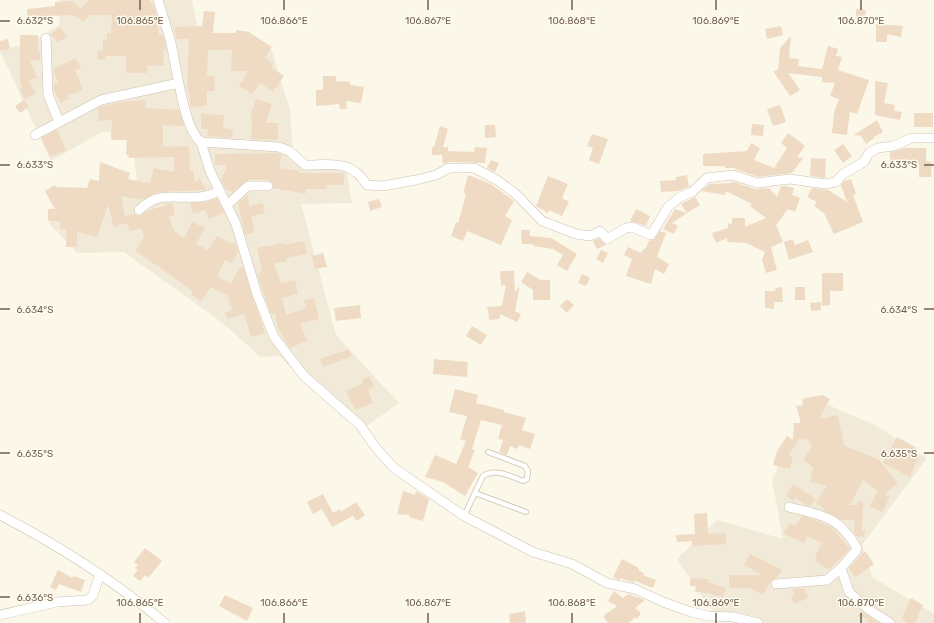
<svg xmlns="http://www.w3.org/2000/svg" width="934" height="623" font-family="Rubik,sans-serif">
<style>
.residential{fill:#f2ead8}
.building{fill:#efdbc3}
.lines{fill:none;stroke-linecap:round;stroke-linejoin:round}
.service-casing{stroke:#cdc1b0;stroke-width:6}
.minor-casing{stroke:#cdc1b0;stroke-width:10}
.service{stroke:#fff;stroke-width:4.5}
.minor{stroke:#fff;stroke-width:9}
.ticks{fill:none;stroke:#74624e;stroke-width:1.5}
.ticks-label{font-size:10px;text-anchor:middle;fill:#74624e;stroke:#fefbf0;stroke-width:3;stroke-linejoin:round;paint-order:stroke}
</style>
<rect width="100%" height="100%" fill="#fbf7e9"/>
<g class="residential">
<path d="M 60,0 L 192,0 L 201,45 L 272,51 L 290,110 L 294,163 L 345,164 L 352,203 L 301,204 L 336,335 L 399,403 L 361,430 L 279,356 L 260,357 L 224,324 L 124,252 L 77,253 L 49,223 L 74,191 L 137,180 L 131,133 L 102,132 L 51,161 L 0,51 L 0,49 L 30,44 L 59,25 Z"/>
<path d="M 812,398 L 875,425 L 927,458 L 862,545 L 872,577 L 934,614 L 934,623 L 733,623 L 710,608 L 677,559 L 717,520 L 783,539 L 772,480 Z"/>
</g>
<g class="building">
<path d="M 89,0 L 149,0 L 153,5 L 157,16 L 155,18 L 158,22 L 159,35 L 163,35 L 166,50 L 163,51 L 164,65 L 147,66 L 147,73 L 126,73 L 126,56 L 105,56 L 105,60 L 97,59 L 98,51 L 103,51 L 103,40 L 107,40 L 107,33 L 111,33 L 112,15 L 91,15 L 83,21 L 76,16 L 74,16 L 75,15 L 52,16 L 54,18 L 41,19 L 40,17 L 27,18 L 27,9 L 55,6 L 55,2 L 72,1 L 81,9 Z"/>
<path d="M 856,9 L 866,10 L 865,19 L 856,19 Z"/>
<path d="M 204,11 L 215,12 L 213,33 L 236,33 L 236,30 L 250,32 L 250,33 L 272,47 L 265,58 L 273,64 L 271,67 L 284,76 L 273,92 L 260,83 L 252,94 L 239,86 L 248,71 L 231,71 L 232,50 L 208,50 L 207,76 L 214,76 L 215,91 L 207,91 L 207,106 L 190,107 L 189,90 L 187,90 L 189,39 L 176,39 L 175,27 L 202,26 Z"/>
<path d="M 876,24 L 903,26 L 901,37 L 887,34 L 887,42 L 876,42 Z"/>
<path d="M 781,26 L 783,35 L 767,39 L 765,29 Z"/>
<path d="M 60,27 L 67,36 L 58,43 L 51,34 Z"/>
<path d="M 20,35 L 38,35 L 38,51 L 40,51 L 40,60 L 30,60 L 37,78 L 28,80 L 36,93 L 25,99 L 20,90 L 22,89 L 20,82 Z"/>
<path d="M 791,36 L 789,58 L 799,59 L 798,66 L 822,69 L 828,46 L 838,49 L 836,56 L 842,57 L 838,70 L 869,80 L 857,114 L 850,112 L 847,135 L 832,133 L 834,112 L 839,99 L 830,96 L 835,83 L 822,82 L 822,77 L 788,73 L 800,90 L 790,96 L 773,71 L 778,70 L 780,48 Z"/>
<path d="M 8,39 L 10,49 L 0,51 L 0,41 Z"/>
<path d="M 76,58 L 81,68 L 75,70 L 83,90 L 67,96 L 69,99 L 61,103 L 54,90 L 54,84 L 58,82 L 53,69 Z"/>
<path d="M 323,76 L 336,76 L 336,81 L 350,82 L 350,85 L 364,87 L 361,103 L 346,101 L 347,109 L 340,109 L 339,104 L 316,106 L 316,90 L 323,90 Z"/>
<path d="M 875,81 L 888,83 L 884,103 L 895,105 L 894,111 L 902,112 L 900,120 L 875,115 Z"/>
<path d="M 256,99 L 272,104 L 266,123 L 278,123 L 278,140 L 251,139 L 252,119 L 250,118 Z"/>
<path d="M 24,100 L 29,107 L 20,113 L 15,106 Z"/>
<path d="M 145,100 L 146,108 L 179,110 L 184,126 L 163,125 L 163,146 L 165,147 L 189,146 L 190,170 L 193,170 L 195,182 L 200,179 L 206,190 L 159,192 L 142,200 L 121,196 L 125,216 L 134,214 L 140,216 L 149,210 L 168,205 L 163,204 L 172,203 L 175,215 L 169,217 L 174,231 L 184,238 L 192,222 L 205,228 L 196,244 L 208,250 L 217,236 L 232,244 L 233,242 L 236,244 L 238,253 L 231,263 L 225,260 L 217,276 L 231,284 L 239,268 L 243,267 L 265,333 L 251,337 L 244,314 L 228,319 L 225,313 L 232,310 L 228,296 L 211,287 L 201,301 L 191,294 L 193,292 L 162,269 L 135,251 L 144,237 L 141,228 L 130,231 L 127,223 L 114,227 L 108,205 L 97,237 L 77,232 L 77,247 L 66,247 L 67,229 L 60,229 L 60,221 L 48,221 L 48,209 L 55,209 L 45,191 L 55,185 L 56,187 L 87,188 L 90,179 L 99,181 L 100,162 L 130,173 L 128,179 L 150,183 L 154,168 L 174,172 L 174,157 L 128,158 L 129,155 L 126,155 L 127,140 L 111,140 L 112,120 L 99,121 L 98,108 L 103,106 L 122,102 Z"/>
<path d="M 780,105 L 786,122 L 773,126 L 767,109 Z"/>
<rect x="914" y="113" width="19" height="14"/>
<path d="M 201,114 L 224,115 L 223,128 L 233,130 L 232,138 L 207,136 L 208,129 L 201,129 Z"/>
<path d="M 877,120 L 883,132 L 874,137 L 874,138 L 866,144 L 861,136 L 854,135 Z"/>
<path d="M 752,124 L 764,125 L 763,136 L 751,135 Z"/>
<path d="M 485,125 L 495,125 L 496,137 L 485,138 Z"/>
<path d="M 440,126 L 448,129 L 443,147 L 448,147 L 448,151 L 474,152 L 475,147 L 487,148 L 485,163 L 449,162 L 443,164 L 442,155 L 432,155 L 432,147 L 434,147 Z"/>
<path d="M 57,130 L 66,150 L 50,157 L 41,138 Z"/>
<path d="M 788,133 L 805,146 L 797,157 L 803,158 L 792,173 L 758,177 L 735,169 L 735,168 L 725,168 L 725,166 L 703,166 L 703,154 L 747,151 L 751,143 L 760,148 L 754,160 L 774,168 L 787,148 L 781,143 Z"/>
<path d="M 592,134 L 608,139 L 599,164 L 589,160 L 593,148 L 587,146 Z"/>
<path d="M 843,144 L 852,156 L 843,163 L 834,150 Z"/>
<path d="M 905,148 L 926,148 L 926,161 L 932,162 L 931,177 L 919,177 L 919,164 L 890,164 L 890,152 Z"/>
<path d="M 278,153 L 282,155 L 279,168 L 299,171 L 299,173 L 344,173 L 344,185 L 326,185 L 326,189 L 306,189 L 305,194 L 273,188 L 273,183 L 268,180 L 248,180 L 232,192 L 226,189 L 221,180 L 227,165 L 215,165 L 215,154 Z"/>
<path d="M 811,158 L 826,159 L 825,178 L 810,176 Z"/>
<path d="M 491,160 L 499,163 L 495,172 L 487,168 Z"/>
<path d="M 468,175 L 491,184 L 514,201 L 505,216 L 512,220 L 501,245 L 467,231 L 463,241 L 451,236 L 456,222 L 458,223 L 466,194 L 463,193 Z"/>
<path d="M 687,175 L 689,187 L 678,191 L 661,192 L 660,181 L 676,180 L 676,177 Z"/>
<path d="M 548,176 L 568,184 L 562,198 L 569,202 L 562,216 L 549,210 L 548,213 L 536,206 Z"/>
<path d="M 851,179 L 856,194 L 853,195 L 863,222 L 834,234 L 824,213 L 814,206 L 817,202 L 807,197 L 812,188 L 828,190 L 847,202 L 841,185 L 844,181 Z"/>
<path d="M 732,181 L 755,189 L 769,188 L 777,197 L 781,186 L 786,186 L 794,188 L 792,195 L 800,198 L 795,212 L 788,209 L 776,225 L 783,242 L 771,247 L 777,270 L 766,273 L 762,260 L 765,252 L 746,243 L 727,242 L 727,238 L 716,243 L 712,233 L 728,228 L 728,223 L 732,224 L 732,218 L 745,218 L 745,227 L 766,218 L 750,206 L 752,204 L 726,191 L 725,195 L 701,191 L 710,184 L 731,183 Z"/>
<path d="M 248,195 L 249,206 L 263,203 L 265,213 L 251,216 L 254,231 L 252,233 L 245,235 L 238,203 Z"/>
<path d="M 695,197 L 700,205 L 687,213 L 681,204 Z"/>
<path d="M 217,198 L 224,213 L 209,219 L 205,210 L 193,214 L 190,203 L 205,202 Z"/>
<path d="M 379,199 L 382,207 L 370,211 L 368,202 Z"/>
<path d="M 636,209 L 650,216 L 646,226 L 630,221 Z"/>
<path d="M 675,209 L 687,213 L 672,223 L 678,226 L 674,234 L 663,229 Z"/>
<path d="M 521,230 L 530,230 L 530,236 L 551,238 L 577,254 L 567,271 L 557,265 L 563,255 L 553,249 L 533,246 L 533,244 L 522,244 Z"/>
<path d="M 660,231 L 666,233 L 657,257 L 669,264 L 664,274 L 655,269 L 651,284 L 626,276 L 632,259 L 624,255 L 628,247 L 641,253 L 644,248 L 645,250 L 649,241 L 654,240 Z"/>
<path d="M 599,238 L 606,245 L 597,249 L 593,241 Z"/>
<path d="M 793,239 L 795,245 L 808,240 L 813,252 L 789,260 L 784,242 Z"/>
<path d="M 304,241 L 307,254 L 286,258 L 287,261 L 274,264 L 281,283 L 295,280 L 298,294 L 282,298 L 286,315 L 306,308 L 304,300 L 314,298 L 319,319 L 300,324 L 307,341 L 290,348 L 278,329 L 275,313 L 271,314 L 263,292 L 257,273 L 262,272 L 257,248 L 283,243 L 283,245 Z"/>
<path d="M 601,250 L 608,253 L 603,263 L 596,259 Z"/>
<path d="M 323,253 L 327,267 L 315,269 L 312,256 Z"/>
<path d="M 500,271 L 514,271 L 515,292 L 520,286 L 515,311 L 521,314 L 517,322 L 500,314 L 500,319 L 489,320 L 488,309 L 486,307 L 502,306 L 506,285 L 501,286 Z"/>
<path d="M 527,272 L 541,280 L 550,280 L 550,300 L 533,300 L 533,290 L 521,282 Z"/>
<path d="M 822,273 L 843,273 L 843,291 L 830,291 L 830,305 L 822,306 Z"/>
<path d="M 582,274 L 590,278 L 586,286 L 578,283 Z"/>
<path d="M 782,287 L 783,302 L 774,302 L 774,309 L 765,308 L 765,291 L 776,291 L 775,288 Z"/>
<rect x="795" y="287" width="10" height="13"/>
<path d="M 567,299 L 574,305 L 567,313 L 560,306 Z"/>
<path d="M 821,302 L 821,310 L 811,311 L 810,303 Z"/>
<path d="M 360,305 L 361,318 L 336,321 L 334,308 Z"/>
<path d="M 472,326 L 487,335 L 481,345 L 466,336 Z"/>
<path d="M 349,349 L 352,356 L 323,367 L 320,359 Z"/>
<path d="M 434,359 L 468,362 L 467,377 L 433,374 Z"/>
<path d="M 369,376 L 374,386 L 368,390 L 373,403 L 355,410 L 346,391 L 363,383 L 362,380 Z"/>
<path d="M 455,389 L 478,395 L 476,403 L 504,410 L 504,412 L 526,418 L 522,430 L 535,434 L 530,449 L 519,445 L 517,449 L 510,446 L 507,455 L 499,452 L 503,440 L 498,439 L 502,425 L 481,420 L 472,449 L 475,450 L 468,467 L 478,473 L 465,496 L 443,482 L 425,477 L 435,455 L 456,464 L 466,441 L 460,439 L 467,416 L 449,412 Z"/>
<path d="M 822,395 L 830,399 L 819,419 L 838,415 L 844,446 L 878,459 L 898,483 L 885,494 L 890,497 L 882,512 L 870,506 L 878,491 L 863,480 L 850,505 L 858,505 L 858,501 L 863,501 L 862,530 L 865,530 L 864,537 L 856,536 L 854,532 L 855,520 L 841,520 L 823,510 L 824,509 L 816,502 L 827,486 L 810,482 L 813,467 L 803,460 L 812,447 L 808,440 L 799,439 L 789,455 L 793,457 L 790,469 L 773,465 L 777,451 L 787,436 L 793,440 L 794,423 L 801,423 L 796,406 L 803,405 L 802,399 Z"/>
<path d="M 897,437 L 917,448 L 914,453 L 919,456 L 910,477 L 883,463 Z"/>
<path d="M 793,484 L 816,499 L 811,506 L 805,505 L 795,497 L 793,501 L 786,496 Z"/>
<path d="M 403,491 L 415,495 L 416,491 L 429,499 L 423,521 L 409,517 L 410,515 L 397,514 Z"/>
<path d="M 323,494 L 333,513 L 340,509 L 341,512 L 356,502 L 365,515 L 357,521 L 353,516 L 332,527 L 322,509 L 313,514 L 307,502 Z"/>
<path d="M 707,513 L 708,534 L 726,533 L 726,544 L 692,546 L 692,541 L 677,542 L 676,535 L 695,534 L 694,514 Z"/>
<path d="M 802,516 L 818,521 L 832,528 L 850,549 L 829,570 L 815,561 L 817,557 L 815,556 L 822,543 L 807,536 L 804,543 L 784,534 L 789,523 L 796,526 Z"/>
<path d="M 145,548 L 162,561 L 148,578 L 145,575 L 140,581 L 133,576 L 138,570 L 135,568 L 138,565 L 134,562 Z"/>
<path d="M 865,551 L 874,564 L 855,577 L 849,568 Z"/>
<path d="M 750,554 L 782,570 L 777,578 L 771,581 L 763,595 L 750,588 L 729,588 L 729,575 L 762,575 L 744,565 Z"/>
<path d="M 622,559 L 639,568 L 638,570 L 644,573 L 643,575 L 656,580 L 653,588 L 633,580 L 635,583 L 620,578 L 619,580 L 613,577 Z"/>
<path d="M 58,570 L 73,578 L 73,576 L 85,580 L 81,592 L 59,584 L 56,590 L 50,587 Z"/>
<path d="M 690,578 L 708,579 L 708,582 L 726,588 L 723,598 L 708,593 L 695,592 L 696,586 L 690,586 Z"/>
<path d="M 804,588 L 808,598 L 794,604 L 791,596 L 795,595 L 792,589 Z"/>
<path d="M 614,591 L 623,598 L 628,594 L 645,600 L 635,608 L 641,613 L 637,619 L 635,617 L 629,623 L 608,623 L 603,616 L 617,606 L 608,601 Z"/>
<path d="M 225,595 L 253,608 L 247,621 L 219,606 Z"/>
<path d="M 911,598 L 923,605 L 915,623 L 907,623 L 902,618 Z"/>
<path d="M 525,611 L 526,623 L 510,623 L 509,614 Z"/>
<path d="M 861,611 L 865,614 L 879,623 L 868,623 L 868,619 L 858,616 Z"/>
</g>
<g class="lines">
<defs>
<g id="service">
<path d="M 475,493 L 526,512"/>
<path d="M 464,516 L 483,476 C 496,468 510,476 523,481 L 527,479 L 528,471 L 525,466 L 488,452"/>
</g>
<g id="minor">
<path d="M 158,0 C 162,13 166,26 170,39 C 176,61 183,129 201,142 L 210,171 L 236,224 L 257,294 L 274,337 L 304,376 L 360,425 L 376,448 L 394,468 L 464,516 L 533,552 L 572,564 L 607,583 L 635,589 L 663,602 L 691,612 L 708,616 L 733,617 L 758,623"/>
<path d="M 46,38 L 48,94 L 59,122"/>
<path d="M 35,135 L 101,100 L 179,83"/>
<path d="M 201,142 L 279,147 L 289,151 L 305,165 C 331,165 351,159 367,185 L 382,186 L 416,180 L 436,175 L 449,168 L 474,168 L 497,180 L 516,194 L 542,221 L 576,234 L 590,236 L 600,231 L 607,239 L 626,228 L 632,227 L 651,235 L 668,207 L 680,197 L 692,192 L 707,178 L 733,175 L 757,183 L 790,179 L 825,184 L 836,182 L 843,174 L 864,162 L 869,153 L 878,148 L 893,146 L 912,138 L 934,138"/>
<path d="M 227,205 L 248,186 L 268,186"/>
<path d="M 139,210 C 158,191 175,199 199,197 C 206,197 213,193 220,191"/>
<path d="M 789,507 C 823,516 837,515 857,548 L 856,551 L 841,568 L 849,592 L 868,609 L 890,623"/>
<path d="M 0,515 C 58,545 114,581 165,623"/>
<path d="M 776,584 L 827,580 L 841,568"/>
<path d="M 0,615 L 57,602 L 88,600 L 93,595 L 100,574"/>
</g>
</defs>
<use href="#service" class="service-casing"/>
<use href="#minor" class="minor-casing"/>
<use href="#service" class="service"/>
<use href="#minor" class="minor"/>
</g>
<path class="ticks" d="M 140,0 L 140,10M 284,0 L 284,10M 428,0 L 428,10M 572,0 L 572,10M 716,0 L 716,10M 861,0 L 861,10M 0,21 L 10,21M 0,165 L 10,165M 924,165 L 934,165M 0,309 L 10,309M 924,309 L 934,309M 0,453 L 10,453M 924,453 L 934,453M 0,597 L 10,597M 140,613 L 140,623M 284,613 L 284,623M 428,613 L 428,623M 572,613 L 572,623M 716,613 L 716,623M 861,613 L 861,623"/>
<g class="ticks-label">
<text x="140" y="24">106.865°E</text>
<text x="284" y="24">106.866°E</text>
<text x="428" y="24">106.867°E</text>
<text x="572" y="24">106.868°E</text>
<text x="716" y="24">106.869°E</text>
<text x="861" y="24">106.870°E</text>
<text x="35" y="24">6.632°S</text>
<text x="35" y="168">6.633°S</text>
<text x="899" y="168">6.633°S</text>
<text x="35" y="313">6.634°S</text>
<text x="899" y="313">6.634°S</text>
<text x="35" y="457">6.635°S</text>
<text x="899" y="457">6.635°S</text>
<text x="35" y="601">6.636°S</text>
<text x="140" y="606">106.865°E</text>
<text x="284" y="606">106.866°E</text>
<text x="428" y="606">106.867°E</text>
<text x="572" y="606">106.868°E</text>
<text x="716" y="606">106.869°E</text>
<text x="861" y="606">106.870°E</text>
</g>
</svg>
